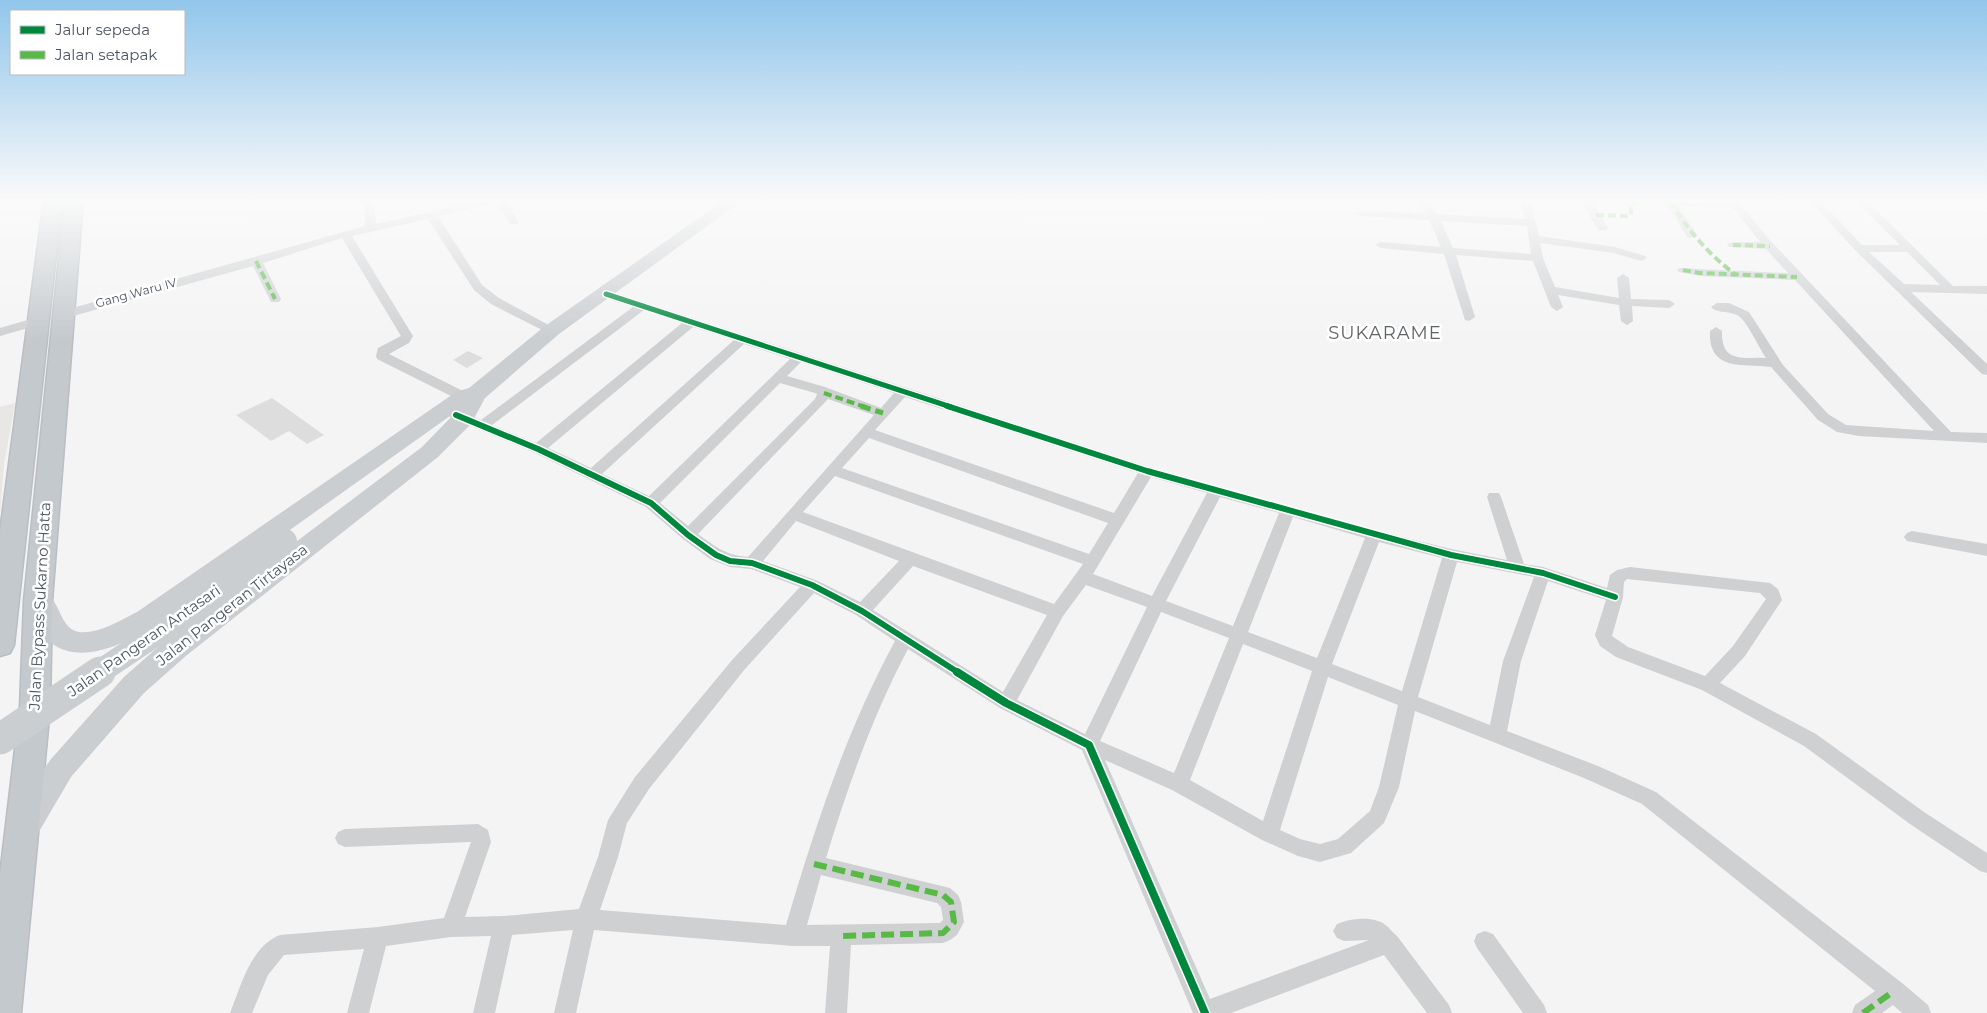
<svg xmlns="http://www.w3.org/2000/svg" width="1987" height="1013" font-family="Montserrat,sans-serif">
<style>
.commercial{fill:#e8e7e3}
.building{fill:#ddddde}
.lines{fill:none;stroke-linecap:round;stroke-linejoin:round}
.trunk-casing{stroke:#b9bec3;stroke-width:3}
.minor{fill:#ced0d2;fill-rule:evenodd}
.primary{fill:#caced1;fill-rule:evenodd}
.trunk{fill:#c4c9cd;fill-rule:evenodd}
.primary-bridge-far1{stroke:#caced1;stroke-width:24}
.primary-bridge{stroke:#caced1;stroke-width:31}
.quiet-far2{stroke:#58b947;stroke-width:4;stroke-dasharray:8 4;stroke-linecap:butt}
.quiet-far1{stroke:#58b947;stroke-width:5;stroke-dasharray:10 5;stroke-linecap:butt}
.quiet{stroke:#58b947;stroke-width:6;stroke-dasharray:13 6;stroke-linecap:butt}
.cycleway-far2-casing{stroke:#fff;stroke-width:8}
.cycleway-far1-casing{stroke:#fff;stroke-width:9}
.cycleway-casing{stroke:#fff;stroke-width:11}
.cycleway-far2{stroke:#00873e;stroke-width:5}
.cycleway-far1{stroke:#00873e;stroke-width:6}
.cycleway{stroke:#00873e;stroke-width:8}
.labels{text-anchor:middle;stroke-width:5;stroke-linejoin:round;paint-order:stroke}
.far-street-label{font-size:12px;fill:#4a5661;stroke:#fff}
.street-label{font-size:15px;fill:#4a5661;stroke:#fff}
.quarter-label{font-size:18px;letter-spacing:1px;fill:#5f6368;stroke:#fff}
</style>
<rect width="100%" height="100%" fill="#f4f4f4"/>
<path class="commercial" d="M 15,403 L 4,465 L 0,514 L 0,407 Z"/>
<g class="building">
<path d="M 468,351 L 483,358 L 467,368 L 453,360 Z"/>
<path d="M 272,398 L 324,435 L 307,444 L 289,431 L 271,441 L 236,415 Z"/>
</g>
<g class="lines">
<defs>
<g id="trunk">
<path d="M 44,199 L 62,199 L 14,645 L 10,653 L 0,656 L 0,532 Z"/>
<path d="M 65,199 L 83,199 L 52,601 L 50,707 L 21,1013 L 0,1013 L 0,875 L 20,707 L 24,601 Z"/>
</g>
</defs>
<use href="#trunk" class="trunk-casing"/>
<g class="minor">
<path d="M 364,199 L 374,199 L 376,224 L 489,199 L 506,199 L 505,200 L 519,222 L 518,224 L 510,224 L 496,203 L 438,216 L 482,285 L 499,298 L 558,330 L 556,333 L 548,333 L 491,304 L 474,290 L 428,219 L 352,236 L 413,336 L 409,343 L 389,354 L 469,394 L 471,397 L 469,400 L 459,400 L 377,359 L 376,356 L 378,348 L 401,336 L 342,238 L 263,263 L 281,299 L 279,302 L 271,302 L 253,266 L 66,318 L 62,319 L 56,315 L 58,312 L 365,226 Z"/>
<path d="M 1417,199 L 1427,199 L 1437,214 L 1525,219 L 1520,199 L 1530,199 L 1539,236 L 1615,247 L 1645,256 L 1647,258 L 1641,261 L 1614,253 L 1540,243 L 1543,258 L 1555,287 L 1619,298 L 1617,278 L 1623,274 L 1629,278 L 1631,299 L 1669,300 L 1675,304 L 1669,308 L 1632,306 L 1633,321 L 1627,325 L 1621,321 L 1619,305 L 1558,295 L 1563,307 L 1557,311 L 1551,307 L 1533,261 L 1456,255 L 1475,317 L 1469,321 L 1465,320 L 1444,254 L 1381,248 L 1375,245 L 1381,242 L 1441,247 L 1429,220 L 1361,216 L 1356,213 L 1361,210 L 1426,214 ZM 1441,221 L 1527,226 L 1531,254 L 1453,248 Z"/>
<path d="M 1580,199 L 1590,199 L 1608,228 L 1606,230 L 1598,230 Z"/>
<path d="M 1643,199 L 1727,201 L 1726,199 L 1736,199 L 1767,237 L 1951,432 L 1987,433 L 1987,443 L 1859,436 L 1837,432 L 1818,420 L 1771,367 C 1742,364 1708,371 1710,331 L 1716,327 L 1722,331 C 1721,363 1742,357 1766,358 C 1760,349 1748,324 1740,317 C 1731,310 1717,314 1711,307 L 1717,303 L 1729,303 L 1749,312 L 1783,365 L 1828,414 L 1846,425 L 1934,431 L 1795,280 L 1700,276 L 1679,272 L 1677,270 L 1679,268 L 1788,273 L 1766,249 L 1729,247 L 1727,245 L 1729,243 L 1733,242 L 1760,242 L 1733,208 L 1678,206 L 1697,235 L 1691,238 L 1687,237 L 1667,205 L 1643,203 L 1642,201 Z"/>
<path d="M 1808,199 L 1818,199 L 1862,245 L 1900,245 L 1854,199 L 1865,199 L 1953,286 L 1987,286 L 1987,294 L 1911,292 L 1987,364 L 1987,375 L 1982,374 L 1855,250 ZM 1869,252 L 1907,252 L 1940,285 L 1904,284 Z"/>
<path d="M 606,290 L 1152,468 L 1374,530 L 1451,549 L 1507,560 L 1487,497 L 1489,493 L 1499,493 L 1501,497 L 1524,564 L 1543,567 L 1607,588 L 1610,575 L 1617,570 L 1630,567 L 1770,583 L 1778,589 L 1782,600 L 1745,656 L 1720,683 L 1816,734 L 1924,812 L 1987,853 L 1987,873 L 1980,871 L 1910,824 L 1804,746 L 1702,690 L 1616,657 L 1600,646 L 1595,635 L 1606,600 L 1548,581 L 1521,661 L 1507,731 L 1598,766 L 1656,792 L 1902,983 L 1928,1005 L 1931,1013 L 1902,1013 L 1893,1005 L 1882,1013 L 1852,1013 L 1855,1005 L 1875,991 L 1642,804 L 1584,778 L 1415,711 L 1399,787 L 1384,823 L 1351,853 L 1320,862 L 1298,856 L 1262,840 L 1172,790 L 1105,760 L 1210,999 L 1369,940 L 1344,941 L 1337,938 L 1333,931 L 1337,924 C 1351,918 1376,915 1388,927 C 1391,930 1393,933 1397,936 L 1449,1005 L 1452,1013 L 1427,1013 L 1384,955 L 1231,1013 L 1193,1013 L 1082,750 L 1000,708 L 908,649 C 873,715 848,786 826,858 L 950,888 L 958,895 L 961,902 L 964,922 L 957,935 L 950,940 L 943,943 L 851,945 L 847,1013 L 825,1013 L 830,946 L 793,946 L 594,930 L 576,1013 L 554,1013 L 573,930 L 512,935 L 495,1013 L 473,1013 L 491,936 L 451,937 L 386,946 L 369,1013 L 347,1013 L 364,949 L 284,955 L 268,975 L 252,1013 L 230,1013 C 241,986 250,947 280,935 L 378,927 L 444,918 L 471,842 L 345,847 L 338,844 L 335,838 L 338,832 L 345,829 L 478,824 L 488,830 L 491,842 L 465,917 L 504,916 L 579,909 L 598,857 L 608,820 L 635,777 L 733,659 L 800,587 L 751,569 L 730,567 L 710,559 L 683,539 L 646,507 L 533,452 L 451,418 L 449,415 L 451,412 L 461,412 L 481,420 L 633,307 L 602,297 L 600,294 ZM 644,310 L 682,323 L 536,443 L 492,425 ZM 693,327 L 734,340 L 591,468 L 548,448 ZM 744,344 L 790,359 L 649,496 L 602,474 ZM 801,362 L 894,393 L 881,408 L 825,387 L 787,376 ZM 780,383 L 815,393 L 817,394 L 815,399 L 688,526 L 660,503 ZM 905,397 L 1138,473 L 1114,513 L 875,430 ZM 828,399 L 874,415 L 748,557 C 725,555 716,547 698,534 ZM 869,438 L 1108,523 L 1089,554 L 842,468 ZM 835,476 L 1083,564 L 1054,604 L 803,512 ZM 1151,477 L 1207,493 L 1152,596 L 1093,574 ZM 1220,497 L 1279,513 L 1233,626 L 1166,601 ZM 1293,517 L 1365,538 L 1317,658 L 1248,632 ZM 796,521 L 899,561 L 860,602 L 818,581 L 763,561 ZM 1379,542 L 1442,558 L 1402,691 L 1332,664 ZM 1457,562 L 1534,577 L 1503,661 L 1490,725 L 1418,697 ZM 913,566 L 1047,615 L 1003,692 L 873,610 ZM 1627,579 L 1760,593 L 1766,599 L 1733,646 L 1705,676 L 1628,647 L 1612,636 L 1623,597 L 1624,582 ZM 1086,585 L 1147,607 L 1085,734 L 1017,700 L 1063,616 ZM 814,593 L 856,615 L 895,641 C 846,731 815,827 786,925 L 600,910 L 618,857 L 627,823 L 649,789 L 745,669 ZM 1161,612 L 1229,638 L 1174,773 L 1100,741 ZM 1243,644 L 1312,671 L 1263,821 L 1190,780 ZM 1328,677 L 1398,705 L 1379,787 L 1370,811 L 1338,839 L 1320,844 L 1300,839 L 1280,830 ZM 821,875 L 937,903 L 941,907 L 943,920 L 940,923 L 807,925 Z"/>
<path d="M 38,317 L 42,318 L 44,321 L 42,324 L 0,336 L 0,328 Z"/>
<path d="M 1912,531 L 1987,544 L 1987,556 L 1907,541 L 1904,537 L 1907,533 Z"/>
<path d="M 1485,931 L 1493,934 L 1544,1005 L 1547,1013 L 1523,1013 L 1477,948 L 1474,941 L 1477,934 Z"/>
</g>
<path class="primary" d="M 726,199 L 744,199 L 559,334 L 485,398 L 471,424 L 438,457 L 187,655 L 144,693 L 71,777 L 37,835 L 26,839 L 15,835 L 11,825 L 33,784 L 51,759 L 124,677 L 167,639 L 422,447 L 457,411 L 155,626 C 126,642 80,668 49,641 C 42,635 41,624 36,617 C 32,612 28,607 25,601 L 29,594 C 63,583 54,628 79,632 C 99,634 119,621 137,612 L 456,392 L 469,388 L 545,326 Z"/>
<use href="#trunk" class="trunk"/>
<path class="primary-bridge-far1" d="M 98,673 L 174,622 L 285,541"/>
<path class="primary-bridge" d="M 0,739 L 100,672"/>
<g class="quiet-far2">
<path d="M 1670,201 C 1688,230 1708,254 1736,275"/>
<path d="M 1596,215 L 1629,216 L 1631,215 L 1631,203 L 1647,201"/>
<path d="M 1733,245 L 1770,246"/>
<path d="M 256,261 L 275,299"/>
<path d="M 1683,270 L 1700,273 L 1797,277"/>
<path d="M 824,393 L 865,407"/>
</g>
<path class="quiet-far1" d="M 861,406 L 883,413"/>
<g class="quiet">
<path d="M 814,864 L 943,895 L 951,902 L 954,922 L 943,933 L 841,936"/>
<path d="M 1863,1013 L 1894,991"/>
</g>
<defs>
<path id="cycleway-far2" d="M 606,294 L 951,407"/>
<g id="cycleway-far1">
<path d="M 947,406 L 1147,471 L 1451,555 L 1543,573 L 1615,597"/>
<path d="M 456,415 L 538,449 L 651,503 L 688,535 L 716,555 L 730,561 L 752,563 L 812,585 L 862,611 L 959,673"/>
</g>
<path id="cycleway" d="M 957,672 L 1006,703 L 1089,745 L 1205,1013"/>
</defs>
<use href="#cycleway-far2" class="cycleway-far2-casing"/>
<use href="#cycleway-far1" class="cycleway-far1-casing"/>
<use href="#cycleway" class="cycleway-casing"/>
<use href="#cycleway-far2" class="cycleway-far2"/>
<use href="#cycleway-far1" class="cycleway-far1"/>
<use href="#cycleway" class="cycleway"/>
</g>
<linearGradient id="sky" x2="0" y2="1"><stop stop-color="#91c6eb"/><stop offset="0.59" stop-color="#fafafa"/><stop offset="1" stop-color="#fafafa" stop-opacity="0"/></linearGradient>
<rect width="1987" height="340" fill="url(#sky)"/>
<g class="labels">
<g class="far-street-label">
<text transform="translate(136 293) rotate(-15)" y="4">Gang Waru IV</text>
</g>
<g class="street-label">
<text transform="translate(232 605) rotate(-38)" y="5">Jalan Pangeran Tirtayasa</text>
<text transform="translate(40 606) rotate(-87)" y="5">Jalan Bypass Sukarno Hatta</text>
<text transform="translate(144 641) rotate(-35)" y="5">Jalan Pangeran Antasari</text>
</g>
<g class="quarter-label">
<text x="1385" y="339">SUKARAME</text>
</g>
</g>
<rect x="10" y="10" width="175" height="65" fill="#ffffff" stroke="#b7bbc0"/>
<rect x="20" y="26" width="25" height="8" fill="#00873e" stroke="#b7bbc0"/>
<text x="55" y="35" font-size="15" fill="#4a5661">Jalur sepeda</text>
<rect x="20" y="51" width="25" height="8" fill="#58b947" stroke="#b7bbc0"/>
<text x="55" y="60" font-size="15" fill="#4a5661">Jalan setapak</text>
</svg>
